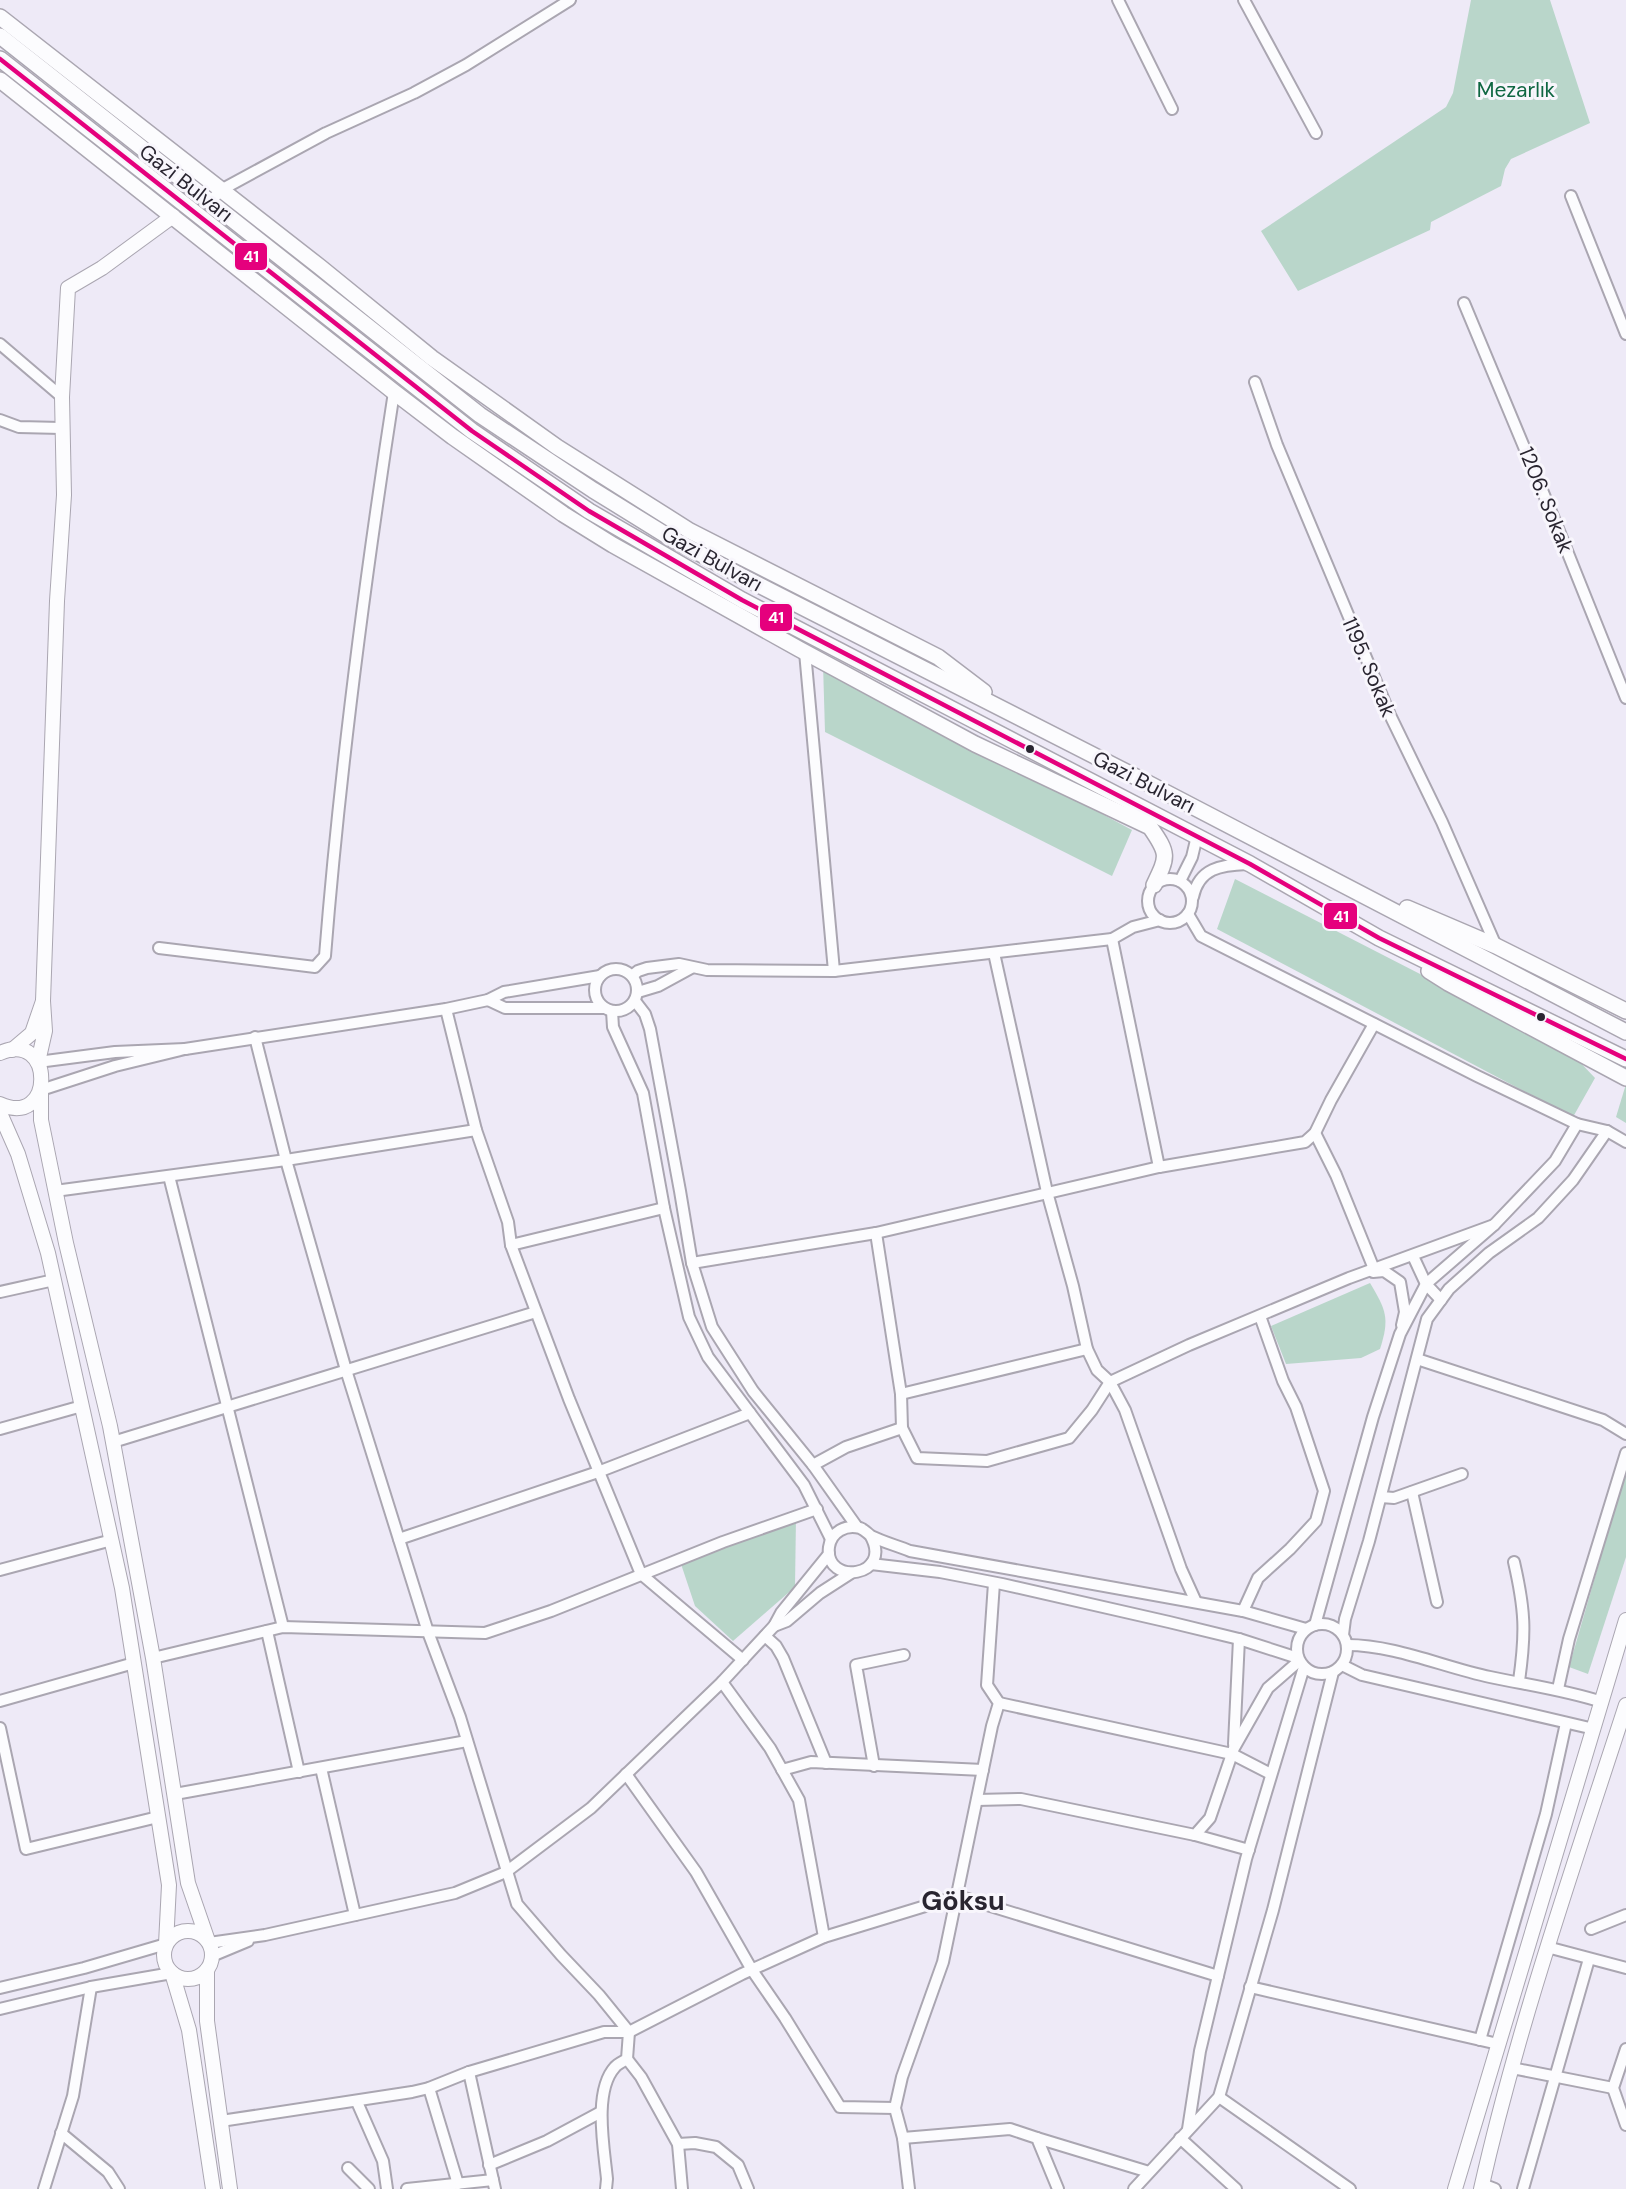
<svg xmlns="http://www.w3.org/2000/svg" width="1626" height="2189" font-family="'DM Sans',sans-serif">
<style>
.green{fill:#b9d6ca}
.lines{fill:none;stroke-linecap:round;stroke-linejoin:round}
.minor-casing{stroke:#aaa6b1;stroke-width:14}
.major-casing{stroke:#aaa6b1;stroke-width:16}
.highway-casing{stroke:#aaa6b1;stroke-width:18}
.minor{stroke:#fcfcfe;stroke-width:10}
.major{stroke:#fcfcfe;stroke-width:14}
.highway{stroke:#fcfcfe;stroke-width:15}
.bus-1-casing{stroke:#f8f6fc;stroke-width:9}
.bus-1{stroke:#e5007d;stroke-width:4.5}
.bus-dot{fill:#292530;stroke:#f8f6fc;stroke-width:2}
.labels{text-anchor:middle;stroke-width:6;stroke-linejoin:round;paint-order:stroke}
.park-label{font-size:21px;fill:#0f6742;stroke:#f8f6fc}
.street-label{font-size:21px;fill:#292530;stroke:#f8f6fc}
.district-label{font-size:27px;font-weight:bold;fill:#292530;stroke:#f8f6fc}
.line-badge{stroke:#f8f6fc;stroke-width:2}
.badge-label{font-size:16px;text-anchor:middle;font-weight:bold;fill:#fff}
</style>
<rect width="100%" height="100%" fill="#eeeaf7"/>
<g class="green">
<path d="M 1471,0 L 1550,0 L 1590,123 L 1511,159 L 1505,169 L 1501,186 L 1431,222 L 1430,230 L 1298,291 L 1261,231 L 1446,107 L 1453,93 Z"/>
<path d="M 823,664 L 1132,830 L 1112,876 L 825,732 Z"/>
<path d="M 1235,879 L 1498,1014 L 1503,1021 L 1575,1057 L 1595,1078 L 1573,1117 L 1217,929 Z"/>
<path d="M 1626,1084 L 1626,1123 L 1616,1117 Z"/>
<path d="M 1370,1283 C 1386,1310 1390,1318 1380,1349 L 1361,1358 L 1286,1364 L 1271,1326 Z"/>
<path d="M 1626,1470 L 1626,1557 L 1588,1674 L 1569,1667 Z"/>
<path d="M 796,1517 L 795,1587 L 733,1641 L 695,1606 L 681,1564 Z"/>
</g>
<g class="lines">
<defs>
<g id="minor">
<path d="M 1118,0 L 1172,109"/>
<path d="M 1244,0 L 1316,133"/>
<path d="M 1571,196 L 1626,334"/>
<path d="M 210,202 L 221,190 L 326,133 L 414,93 L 466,65 L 570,0"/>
<path d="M 1464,303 L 1557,526 L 1626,698"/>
<path d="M 0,344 L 62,397"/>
<path d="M 1255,382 L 1277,445 L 1390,715 L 1442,822 L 1496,946"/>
<path d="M 0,420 L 19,427 L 61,428"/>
<path d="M 805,652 L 834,971"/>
<circle cx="1170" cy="901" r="22"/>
<path d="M 1180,881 L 1192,857 L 1197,836"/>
<path d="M 1193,897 C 1199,868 1221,865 1247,864"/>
<path d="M 1188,914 L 1201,936 L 1477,1076 L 1577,1124 L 1607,1131 L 1626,1142"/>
<path d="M 1112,939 L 1159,1167"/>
<path d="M 159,948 L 315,967 L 325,956 C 340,767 365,579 394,392"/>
<path d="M 994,953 L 1047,1192 L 1073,1286 L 1087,1349 L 1097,1370 L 1110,1382 L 1125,1410 L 1181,1569 L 1196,1602"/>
<circle cx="616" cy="990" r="21"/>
<path d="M 633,975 L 638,971 L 647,968 L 679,964 L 707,970 L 834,971 L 1112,939 L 1133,927 L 1160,920"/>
<path d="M 638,992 L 658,986 L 691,968"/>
<path d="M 488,1000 L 505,1008 L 604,1008"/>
<path d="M 635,1001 L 645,1014 L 650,1029 L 680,1191 L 692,1263 L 712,1327 L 753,1391 L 813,1465 L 857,1527"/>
<path d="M 446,1009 L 476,1130 L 508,1222 L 511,1245 L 569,1399 L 641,1574 L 743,1660"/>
<path d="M 612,1011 L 613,1027 L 643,1093 L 664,1208 L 689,1317 L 708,1357 L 804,1485 L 831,1539"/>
<path d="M 255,1037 L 286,1160 L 346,1370 L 428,1632 L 460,1717 L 517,1904 L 561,1955 L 599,1995 L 629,2032 L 627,2059 C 624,2061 617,2064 615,2067 C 593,2091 604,2148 607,2179 L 606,2189"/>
<path d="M 185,1049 L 446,1009 L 488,1000 L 504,992 L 600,976"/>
<path d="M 38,1062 L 115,1052 L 185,1049 L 115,1066 L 41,1090"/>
<path d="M 1315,1133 L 1336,1175 L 1374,1269"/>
<path d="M 169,1176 L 283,1627"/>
<path d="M 55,1191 L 286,1160 L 476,1130"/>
<path d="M 511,1245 L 664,1208"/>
<path d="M 1413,1256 L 1426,1284 L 1441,1300"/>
<path d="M 692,1263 L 876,1233 L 1159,1167 L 1305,1142 L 1315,1133 L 1331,1100 L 1374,1024"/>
<path d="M 1373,1272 L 1384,1271 L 1400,1282 L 1405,1312 L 1402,1325"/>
<path d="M 0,1292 L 54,1280"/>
<path d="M 1417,1359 L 1603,1420 L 1626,1434"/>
<path d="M 901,1394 L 1087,1349"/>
<path d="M 902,1428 L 917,1458 L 987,1461 L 1069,1438 L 1092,1410 L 1110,1382 L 1189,1345 L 1349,1278 L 1494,1225"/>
<path d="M 0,1429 L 82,1406"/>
<path d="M 113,1442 L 536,1312"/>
<path d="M 813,1465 L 846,1447 L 902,1428 L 901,1394 L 876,1233"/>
<path d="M 1412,1492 L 1437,1602"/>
<path d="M 1381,1497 L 1394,1498 L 1462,1474"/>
<path d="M 870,1535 C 895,1577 824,1587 829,1547 C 831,1532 846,1524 860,1528 C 865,1530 867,1533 871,1536 C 883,1542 898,1546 910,1551 L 1243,1611 L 1306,1629"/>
<path d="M 399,1539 L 598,1472 L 750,1413"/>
<path d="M 1514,1562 C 1525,1610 1526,1632 1519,1681"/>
<path d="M 871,1564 L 940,1572 L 1002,1584 L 1169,1622 L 1239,1639 L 1298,1658"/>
<path d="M 0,1570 L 112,1540"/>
<path d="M 1243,1611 L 1258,1578 L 1290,1549 L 1316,1521 L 1324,1491 L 1296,1407 L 1283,1381 L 1260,1316"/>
<circle cx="1322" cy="1649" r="25"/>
<path d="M 1315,1625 L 1373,1417 L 1400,1334 L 1426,1284 L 1494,1225 L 1555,1161 L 1577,1124"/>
<path d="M 774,1626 L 787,1621 L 820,1593 L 851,1573"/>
<path d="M 267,1631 L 299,1772"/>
<path d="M 1343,1635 L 1345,1619 L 1369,1541 L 1427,1319 L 1449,1289 L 1489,1253 L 1538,1218 L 1573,1180 L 1607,1131"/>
<path d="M 765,1636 L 776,1646 L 783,1658 L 826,1763"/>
<path d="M 1347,1645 C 1395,1645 1443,1667 1490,1677 C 1528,1685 1565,1690 1602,1702"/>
<path d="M 153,1658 L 283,1627 L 485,1633 L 551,1611 L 723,1542 L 817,1509"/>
<path d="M 1342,1665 L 1362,1675 L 1594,1729"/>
<path d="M 722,1682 L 770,1748 L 799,1800 L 824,1937"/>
<path d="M 1558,1689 L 1569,1639 L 1626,1453"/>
<path d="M 0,1701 L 134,1663"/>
<path d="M 999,1703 L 1232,1754 L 1271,1774"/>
<path d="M 0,1728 L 26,1849 L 158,1817"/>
<path d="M 1234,1744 L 1239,1639"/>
<path d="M 874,1766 L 856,1665 L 904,1655"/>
<path d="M 321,1768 L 355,1915"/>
<path d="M 782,1770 L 811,1762 L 983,1770"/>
<path d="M 626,1774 L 696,1872 L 752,1970 L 785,2018 L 840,2107 L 895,2108"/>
<path d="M 175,1794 L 467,1741"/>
<path d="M 977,1800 L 1021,1799 L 1195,1835 L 1210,1818 L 1234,1748 L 1268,1688 L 1299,1661"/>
<path d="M 1195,1835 L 1249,1850"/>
<path d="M 1591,1929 L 1626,1915"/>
<path d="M 209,1943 L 265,1935 L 455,1893 L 506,1872 L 591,1808 L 722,1682 L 774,1626 L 781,1613 L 829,1554"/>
<path d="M 1547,1947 L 1626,1968"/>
<path d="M 212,1956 L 248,1941"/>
<path d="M 1250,1987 L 1498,2044"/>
<path d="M 0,1988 L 84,1968 L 166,1944"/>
<path d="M 0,2009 L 91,1987 L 172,1973"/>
<path d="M 1480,2040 L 1546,1814 L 1566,1723"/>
<path d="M 1626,2049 L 1613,2088 L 1626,2125"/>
<path d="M 627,2059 L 641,2077 L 678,2144 L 682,2189"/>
<path d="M 1512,2068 L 1613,2088"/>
<path d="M 469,2072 L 495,2189"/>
<path d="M 429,2088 L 458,2184"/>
<path d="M 1219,2097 L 1350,2189"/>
<path d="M 357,2102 L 383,2161 L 387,2189"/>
<path d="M 221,2121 L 412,2092 L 429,2088 L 469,2072 L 604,2032 L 629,2032 L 742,1974 L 824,1937 L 958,1896 L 1218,1976"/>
<path d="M 1188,2129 L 1200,2051 L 1246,1859 L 1304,1667"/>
<path d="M 61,2133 L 108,2172 L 119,2189"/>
<path d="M 903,2138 L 1010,2129 L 1037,2138 L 1058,2189"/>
<path d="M 1037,2138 L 1149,2172"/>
<path d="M 1180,2138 L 1236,2189"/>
<path d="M 678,2144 L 695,2143 L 716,2147 L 738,2165 L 748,2189"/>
<path d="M 489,2165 L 547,2141 L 601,2112"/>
<path d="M 348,2168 L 369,2189"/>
<path d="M 1482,2184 L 1495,2189"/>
<path d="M 44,2189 L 73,2096 L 91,1987"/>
<path d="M 407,2189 L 493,2180"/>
<path d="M 909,2189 L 903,2138 L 895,2108 L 902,2077 L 943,1962 L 992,1726 L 999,1703 L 987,1685 L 994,1583"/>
<path d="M 1134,2189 L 1219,2097 L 1273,1910 L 1333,1672"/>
<path d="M 1523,2189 L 1589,1959"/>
</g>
<g id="major">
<path d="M 43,1001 L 57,601 L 64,495 L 62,397 L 68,288 L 102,268 L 173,216"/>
<path d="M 12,1050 L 32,1033 L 43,1001 L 45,1031 L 38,1062"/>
<path d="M 0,1053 C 55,1029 55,1129 0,1104"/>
<path d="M 41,1090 L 41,1120 L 66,1243 L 110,1426 L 153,1658 L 188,1883 L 208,1941"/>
<path d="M 0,1113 L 18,1154 L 48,1253 L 122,1588 L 169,1885 L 166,1944"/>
<circle cx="188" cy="1955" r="24"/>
<path d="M 207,1970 L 207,2021 L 230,2189"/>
<path d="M 172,1973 L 189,2030 L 213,2189"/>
<path d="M 1455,2189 L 1626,1620"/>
<path d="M 1481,2189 C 1518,2025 1574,1865 1626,1705"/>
</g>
<g id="highway">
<path d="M 0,17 L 320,267 L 432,358 L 557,447 L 690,531 L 938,657 L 984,692"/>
<path d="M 0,36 L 480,415 L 593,490 L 669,537 L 747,579 L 1136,777 L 1626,1032"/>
<path d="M 0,59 L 472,431 L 589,511 L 742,600 L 1250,864 L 1379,938 L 1626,1059"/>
<path d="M 0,80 L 394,392 L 453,437 L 563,514 L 613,545 L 799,649 L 975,744 L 1150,827 C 1169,854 1168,856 1154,885"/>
<path d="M 1407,908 L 1496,946 L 1626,1011"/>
<path d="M 1429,971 L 1448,983 L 1626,1078"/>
</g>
</defs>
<use href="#minor" class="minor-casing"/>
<use href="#major" class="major-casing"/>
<use href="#highway" class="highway-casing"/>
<use href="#minor" class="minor"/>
<use href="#major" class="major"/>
<use href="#highway" class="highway"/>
<defs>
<path id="bus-1" d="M 0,59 L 472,431 L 589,511 L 742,600 L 1250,864 L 1379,938 L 1626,1059"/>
</defs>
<use href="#bus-1" class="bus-1-casing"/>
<use href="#bus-1" class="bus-1"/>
</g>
<g class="bus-dot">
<circle cx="1030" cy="749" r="5"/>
<circle cx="1541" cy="1017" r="5"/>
</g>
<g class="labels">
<g class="park-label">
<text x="1516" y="97">Mezarlık</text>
</g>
<g class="street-label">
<text transform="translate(186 183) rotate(38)" y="7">Gazi Bulvarı</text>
<text transform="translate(1546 500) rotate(68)" y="7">1206. Sokak</text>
<text transform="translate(712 559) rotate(29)" y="7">Gazi Bulvarı</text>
<text transform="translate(1369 667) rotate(67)" y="7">1195. Sokak</text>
<text transform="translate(1144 782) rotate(27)" y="7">Gazi Bulvarı</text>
</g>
<g class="district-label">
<text x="963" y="1910">Göksu</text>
</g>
</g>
<g class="line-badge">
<rect x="234" y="242" width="34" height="29" rx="6" fill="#e5007d"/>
<rect x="759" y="603" width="34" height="29" rx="6" fill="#e5007d"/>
<rect x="1323" y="902" width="35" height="28" rx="6" fill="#e5007d"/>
</g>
<g class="badge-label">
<text x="251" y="262">41</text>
<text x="776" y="623">41</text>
<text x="1341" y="922">41</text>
</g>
</svg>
